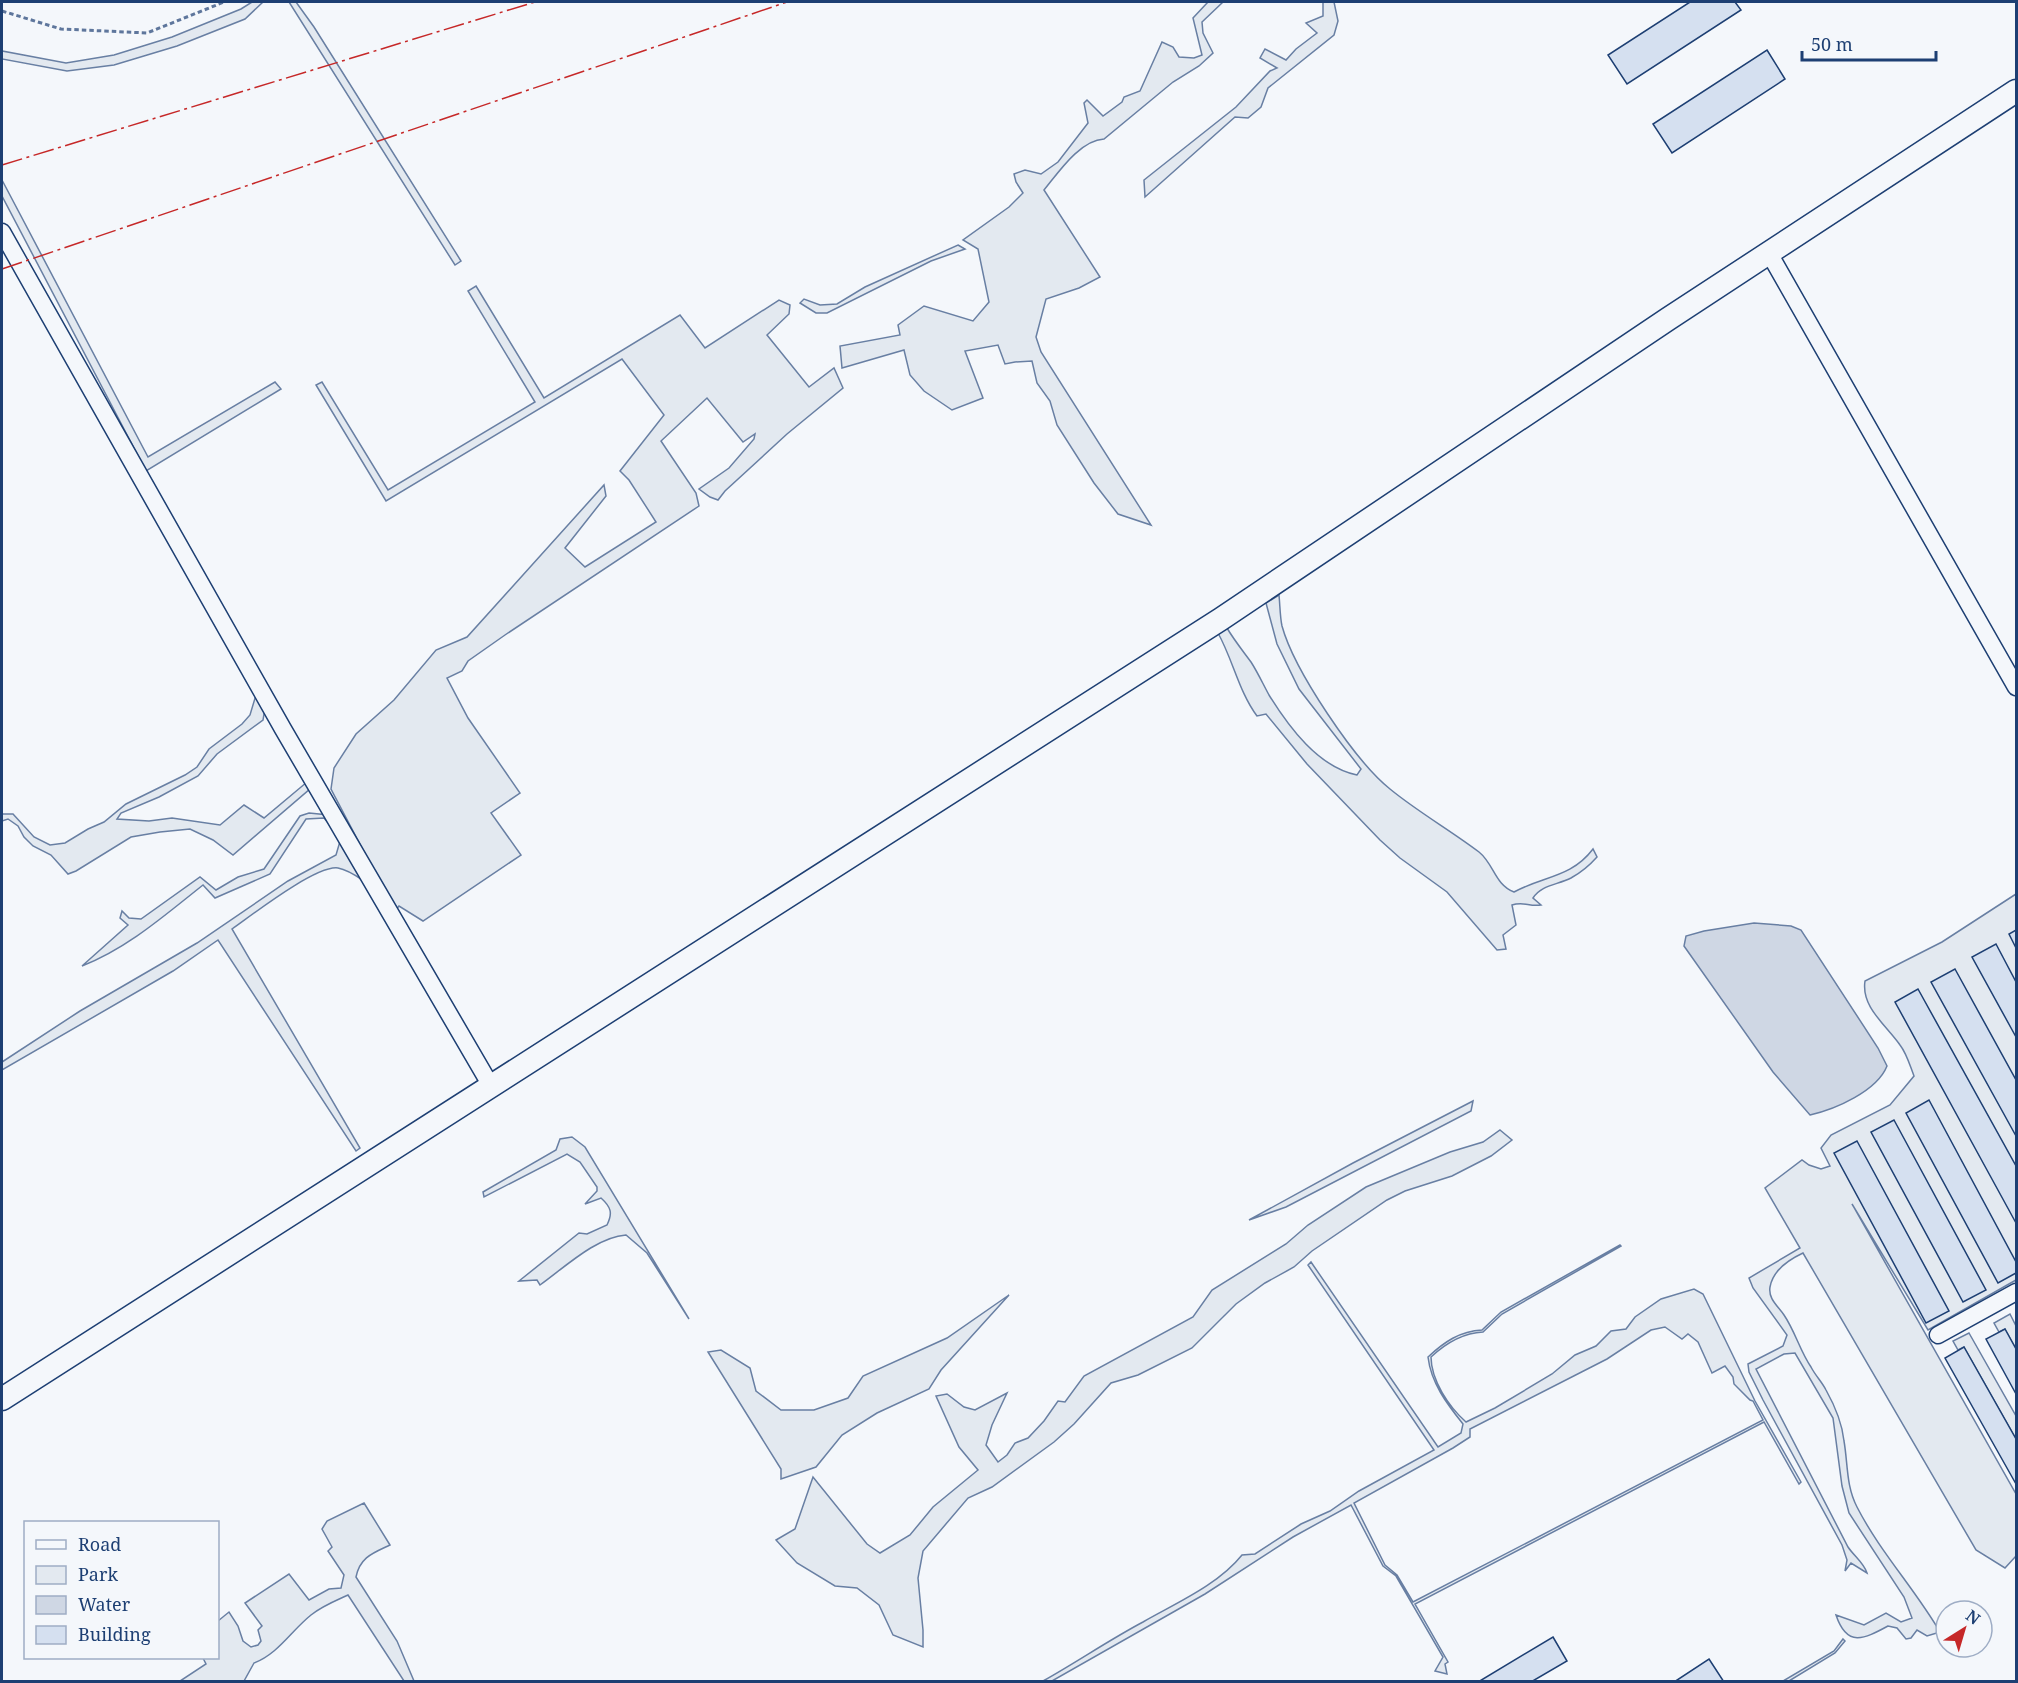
<svg xmlns="http://www.w3.org/2000/svg" width="2018" height="1683" font-family="'Noto Serif',serif">
<style>
.green{fill:#e3e9f0;stroke:#687fa3;stroke-width:1.5;fill-rule:evenodd}
.water{fill:#cfd7e4;stroke:#687fa3;stroke-width:1.5}
.building{fill:#d5e0f0;stroke:#1d3f73;stroke-width:1.5}
.lines{fill:none;stroke-linecap:round;stroke-linejoin:round}
.street-casing{stroke:#1d3f73;stroke-width:19}
.secondary-casing{stroke:#1d3f73;stroke-width:25}
.path{stroke:#5e769c;stroke-width:3;stroke-dasharray:4.5 3;stroke-linecap:butt}
.street{stroke:#f4f7fb;stroke-width:16}
.secondary{stroke:#f4f7fb;stroke-width:22}
.power{stroke:#c62828;stroke-width:1.5;stroke-dasharray:21 4.5 3 4.5;stroke-linecap:butt}
</style>
<rect width="100%" height="100%" fill="#f4f7fb"/>
<g class="green">
<path d="M 252,2 L 263,2 L 245,19 L 177,46 L 114,65 L 67,71 L 2,59 L 2,51 L 66,63 L 114,55 L 172,37 L 241,9 Z"/>
<path d="M 289,2 L 296,2 L 314,27 L 461,261 L 455,265 Z"/>
<path d="M 1208,2 L 1223,2 L 1202,22 L 1203,33 L 1213,53 L 1199,66 L 1173,82 L 1104,139 C 1080,140 1058,173 1044,190 L 1100,277 L 1079,288 L 1046,299 L 1036,337 L 1041,352 L 1151,525 L 1118,514 L 1094,483 L 1057,425 L 1050,401 L 1037,383 L 1032,361 L 1015,362 L 1005,364 L 998,345 L 965,351 L 983,398 L 952,410 L 924,391 L 910,375 L 904,350 L 842,368 L 840,346 L 900,335 L 898,325 L 924,306 L 973,321 L 989,302 L 978,249 L 963,240 L 1009,207 L 1023,193 L 1016,182 L 1014,174 L 1025,170 L 1041,174 L 1058,162 L 1088,123 L 1084,103 L 1087,100 L 1103,116 L 1122,102 L 1124,97 L 1140,91 L 1162,42 L 1173,47 L 1179,57 L 1194,58 L 1202,55 L 1193,18 Z"/>
<path d="M 1323,2 L 1334,2 L 1338,21 L 1334,35 L 1268,88 L 1261,107 L 1248,118 L 1235,117 L 1145,197 L 1144,180 L 1236,107 L 1270,71 L 1277,68 L 1260,58 L 1265,49 L 1286,60 L 1296,49 L 1317,33 L 1306,23 L 1323,16 Z"/>
<path d="M 2,180 L 148,457 L 275,382 L 281,389 L 146,471 L 2,196 Z"/>
<path d="M 958,245 L 965,249 L 931,261 L 827,313 L 816,313 L 800,303 L 804,299 L 820,305 L 837,304 L 865,287 Z"/>
<path d="M 476,286 L 544,398 L 680,315 L 705,348 L 779,300 L 790,305 L 789,314 L 767,335 L 809,387 L 834,368 L 843,388 L 787,434 L 725,491 L 718,500 L 710,497 L 699,489 L 729,468 L 754,439 L 755,434 L 743,442 L 707,398 L 661,441 L 696,493 L 699,506 L 505,635 L 468,661 L 462,671 L 447,678 L 468,718 L 520,793 L 491,813 L 521,855 L 423,921 L 399,906 L 395,911 L 331,789 L 334,768 L 356,734 L 394,700 L 436,650 L 467,637 L 604,485 L 606,496 L 565,548 L 585,567 L 656,522 L 629,480 L 620,471 L 664,415 L 622,359 L 386,501 L 316,385 L 322,382 L 388,490 L 535,402 L 468,291 Z"/>
<path d="M 1279,595 C 1280,605 1280,617 1282,626 C 1294,670 1355,761 1390,789 C 1418,812 1450,830 1479,852 C 1494,864 1495,885 1514,892 C 1543,876 1571,878 1593,849 L 1597,857 C 1589,866 1582,872 1571,878 C 1557,885 1541,885 1533,898 L 1541,905 C 1529,907 1524,901 1512,905 L 1516,925 L 1503,935 L 1506,949 L 1497,950 L 1447,892 L 1400,858 L 1380,840 L 1307,764 L 1266,714 L 1257,716 C 1239,692 1233,660 1218,633 L 1227,628 C 1234,640 1243,651 1251,662 C 1258,673 1263,684 1269,695 C 1289,727 1318,767 1357,775 L 1361,769 L 1299,689 L 1277,644 L 1266,603 Z"/>
<path d="M 256,695 L 265,708 L 263,720 L 217,754 L 198,776 L 159,797 L 121,813 L 117,819 L 149,821 L 172,818 L 220,825 L 244,805 L 264,818 L 307,782 L 311,788 L 233,855 L 213,840 L 190,829 L 160,832 L 131,837 L 76,871 L 68,874 L 51,855 L 33,846 L 24,837 L 18,826 L 8,819 L 2,821 L 2,814 L 13,814 L 34,837 L 50,845 L 65,843 L 88,829 L 104,822 L 126,804 L 185,775 L 197,767 L 209,749 L 242,724 L 250,715 Z"/>
<path d="M 309,813 L 329,815 L 367,883 C 358,877 349,870 338,868 C 316,865 252,915 232,929 L 360,1148 L 356,1151 L 218,940 L 173,971 L 2,1070 L 2,1062 L 80,1011 L 197,943 L 288,881 L 336,855 L 341,838 L 324,818 L 306,819 L 270,874 L 215,898 L 203,885 C 165,915 128,948 82,966 L 128,925 L 120,918 L 122,911 L 129,918 L 141,919 L 200,877 L 216,890 L 238,877 L 264,869 L 300,816 Z"/>
<path d="M 2016,894 L 2016,1280 L 1928,1330 L 1852,1204 L 2016,1494 L 2016,1556 L 2005,1568 L 1976,1550 L 1803,1253 C 1788,1260 1773,1270 1770,1287 C 1768,1299 1778,1306 1784,1315 C 1795,1331 1800,1351 1811,1367 C 1815,1375 1822,1382 1826,1390 C 1835,1406 1842,1422 1844,1441 C 1848,1464 1846,1486 1857,1507 C 1880,1552 1915,1589 1940,1632 L 1927,1636 L 1917,1630 L 1911,1638 L 1906,1639 L 1897,1628 L 1888,1626 C 1864,1639 1847,1648 1836,1615 L 1864,1625 L 1886,1613 L 1901,1622 L 1912,1618 L 1904,1597 L 1849,1513 L 1842,1486 L 1833,1418 L 1795,1353 L 1784,1354 L 1756,1369 L 1848,1547 C 1854,1556 1864,1563 1867,1573 L 1851,1563 L 1845,1571 L 1847,1560 L 1842,1545 L 1763,1400 L 1749,1372 L 1748,1364 L 1783,1346 L 1787,1335 L 1753,1288 L 1749,1278 L 1800,1248 L 1765,1188 L 1802,1160 L 1809,1165 L 1821,1169 L 1830,1166 L 1821,1148 L 1831,1135 L 1890,1105 L 1914,1076 C 1910,1066 1907,1054 1900,1045 C 1886,1025 1861,1007 1865,981 L 1942,942 Z"/>
<path d="M 1473,1101 L 1471,1111 L 1286,1207 L 1249,1220 L 1353,1163 Z"/>
<path d="M 1500,1130 L 1512,1140 L 1491,1156 L 1452,1176 L 1405,1191 L 1387,1200 L 1312,1251 L 1294,1267 L 1265,1283 L 1236,1304 L 1192,1348 L 1138,1375 L 1111,1383 L 1074,1424 L 1054,1442 L 992,1487 L 968,1498 L 923,1551 L 918,1578 L 923,1630 L 923,1647 L 893,1635 L 879,1605 L 857,1588 L 835,1586 L 797,1563 L 776,1540 L 795,1529 L 813,1477 L 867,1544 L 880,1553 L 910,1535 L 933,1507 L 978,1470 L 959,1447 L 936,1396 L 947,1394 L 964,1407 L 975,1410 L 1007,1393 L 992,1425 L 986,1445 L 998,1462 L 1007,1455 L 1015,1443 L 1028,1438 L 1044,1421 L 1058,1401 L 1065,1402 L 1084,1376 L 1193,1317 L 1212,1290 L 1286,1244 L 1308,1225 L 1366,1187 L 1450,1152 L 1483,1142 Z"/>
<path d="M 572,1137 L 585,1147 L 689,1319 L 647,1253 L 626,1235 C 596,1237 564,1268 540,1285 L 537,1280 L 519,1281 L 579,1233 L 587,1234 L 607,1225 C 613,1213 611,1207 601,1198 L 585,1204 L 597,1191 L 597,1187 L 580,1162 L 567,1154 L 484,1197 L 483,1192 L 556,1150 L 560,1139 Z"/>
<path d="M 1620,1245 L 1621,1246 L 1502,1314 L 1483,1332 C 1462,1333 1446,1343 1431,1357 C 1431,1380 1449,1407 1466,1422 L 1495,1408 L 1552,1374 L 1575,1355 L 1596,1346 L 1611,1331 L 1626,1329 L 1635,1317 L 1661,1299 L 1694,1289 L 1703,1294 L 1755,1401 L 1801,1482 L 1799,1484 L 1764,1422 L 1415,1604 L 1448,1662 L 1445,1664 L 1447,1674 L 1435,1671 L 1443,1657 L 1396,1576 L 1383,1566 L 1351,1505 L 1293,1537 L 1205,1594 L 1052,1681 L 1043,1681 C 1077,1662 1109,1640 1143,1622 C 1176,1603 1218,1585 1242,1555 L 1255,1554 L 1301,1524 L 1330,1511 L 1359,1491 L 1434,1450 L 1308,1265 L 1311,1262 L 1438,1447 L 1461,1433 L 1463,1424 C 1447,1404 1431,1383 1428,1357 C 1444,1342 1460,1331 1482,1330 L 1501,1312 ZM 1665,1327 L 1682,1339 L 1688,1334 L 1698,1342 L 1712,1373 L 1725,1366 L 1733,1377 L 1734,1384 L 1750,1400 L 1753,1401 L 1763,1420 L 1413,1602 L 1397,1575 L 1385,1565 L 1354,1503 L 1453,1448 L 1470,1437 L 1470,1429 L 1607,1359 L 1651,1330 Z"/>
<path d="M 1009,1295 L 941,1370 L 929,1389 L 877,1413 L 842,1435 L 816,1467 L 781,1479 L 781,1469 L 708,1352 L 721,1350 L 750,1368 L 756,1391 L 781,1410 L 814,1410 L 848,1398 L 863,1376 L 947,1338 Z"/>
<path d="M 2010,1314 L 2016,1326 L 2016,1349 L 2005,1329 L 1999,1332 L 1994,1323 Z"/>
<path d="M 1969,1333 L 2016,1416 L 2016,1439 L 1964,1347 L 1958,1350 L 1953,1341 Z"/>
<path d="M 364,1503 L 390,1545 C 373,1553 360,1557 356,1577 L 397,1641 L 414,1681 L 404,1681 L 348,1595 C 335,1601 322,1606 311,1615 C 291,1631 278,1654 254,1663 L 244,1681 L 180,1681 L 206,1664 L 203,1658 L 218,1658 L 218,1621 L 229,1612 L 238,1626 L 243,1641 L 251,1647 L 258,1645 L 261,1641 L 258,1630 L 262,1626 L 245,1603 L 289,1574 L 309,1600 L 329,1589 L 341,1588 L 344,1575 L 328,1551 L 332,1547 L 322,1529 L 327,1521 Z"/>
<path d="M 1843,1639 L 1845,1641 L 1835,1653 L 1789,1681 L 1783,1681 L 1834,1651 Z"/>
</g>
<path class="water" d="M 1754,923 L 1791,926 L 1801,930 L 1878,1048 L 1887,1066 C 1877,1091 1836,1109 1810,1115 L 1773,1072 L 1684,946 L 1686,936 L 1704,931 Z"/>
<g class="building">
<path d="M 1690,2 L 1735,2 L 1741,10 L 1627,84 L 1608,55 Z"/>
<path d="M 1767,50 L 1785,79 L 1672,153 L 1653,124 Z"/>
<path d="M 2016,930 L 2016,948 L 2009,934 Z"/>
<path d="M 1996,944 L 2016,982 L 2016,1037 L 1972,957 Z"/>
<path d="M 1955,969 L 2016,1080 L 2016,1136 L 1931,982 Z"/>
<path d="M 1918,989 L 2016,1166 L 2016,1223 L 1895,1002 Z"/>
<path d="M 1929,1100 L 2016,1262 L 2016,1273 L 1998,1283 L 1906,1113 Z"/>
<path d="M 1894,1120 L 1986,1290 L 1963,1302 L 1871,1132 Z"/>
<path d="M 1857,1141 L 1949,1311 L 1926,1323 L 1834,1153 Z"/>
<path d="M 2005,1329 L 2016,1349 L 2016,1394 L 1986,1339 Z"/>
<path d="M 1964,1347 L 2016,1439 L 2016,1484 L 1945,1358 Z"/>
<path d="M 1553,1637 L 1567,1661 L 1531,1682 L 1478,1682 Z"/>
<path d="M 1709,1659 L 1724,1682 L 1674,1682 Z"/>
</g>
<g class="lines">
<defs>
<g id="street">
<path d="M 2,232 L 283,729 L 491,1086"/>
<path d="M 1769,253 L 2016,687"/>
<path d="M 1938,1335 L 2016,1292"/>
</g>
<path id="secondary" d="M 2,1399 L 1221,619 L 1668,319 L 2016,91"/>
</defs>
<use href="#street" class="street-casing"/>
<use href="#secondary" class="secondary-casing"/>
<path class="path" d="M 2,11 L 61,29 L 147,33 L 224,2"/>
<use href="#street" class="street"/>
<use href="#secondary" class="secondary"/>
<g class="power">
<path d="M 2,165 L 535,2"/>
<path d="M 2,269 L 787,2"/>
</g>
</g>
<rect width="2018" height="1683" fill="none" stroke="#1d3f73" stroke-width="6"/>
<rect x="24" y="1521" width="195" height="138" fill="#f4f7fb" stroke="#9eadc5" stroke-width="1.5"/>
<rect x="36" y="1540" width="30" height="9" fill="#f4f7fb" stroke="#9eadc5" stroke-width="1.5"/>
<text x="78" y="1551" font-size="18" fill="#1d3f73">Road</text>
<rect x="36" y="1566" width="30" height="18" fill="#e3e9f0" stroke="#9eadc5" stroke-width="1.5"/>
<text x="78" y="1581" font-size="18" fill="#1d3f73">Park</text>
<rect x="36" y="1596" width="30" height="18" fill="#cfd7e4" stroke="#9eadc5" stroke-width="1.5"/>
<text x="78" y="1611" font-size="18" fill="#1d3f73">Water</text>
<rect x="36" y="1626" width="30" height="18" fill="#d5e0f0" stroke="#9eadc5" stroke-width="1.5"/>
<text x="78" y="1641" font-size="18" fill="#1d3f73">Building</text>
<g transform="translate(1964 1629) rotate(37)"><circle r="28" fill="#f4f7fb" stroke="#9eadc5" stroke-width="1.5"/>
<path d="M0-4.5L10 22L0 15L-10 22Z" fill="#c62828"/>
<text y="-9" font-size="16" font-weight="bold" text-anchor="middle" fill="#1d3f73">N</text>
</g>
<path d="M1802 51v9h134v-9" fill="none" stroke="#1d3f73" stroke-width="3"/>
<text x="1811" y="51" font-size="18" fill="#1d3f73" stroke="#f4f7fb" stroke-width="4.5" paint-order="stroke">50 m</text>
</svg>
